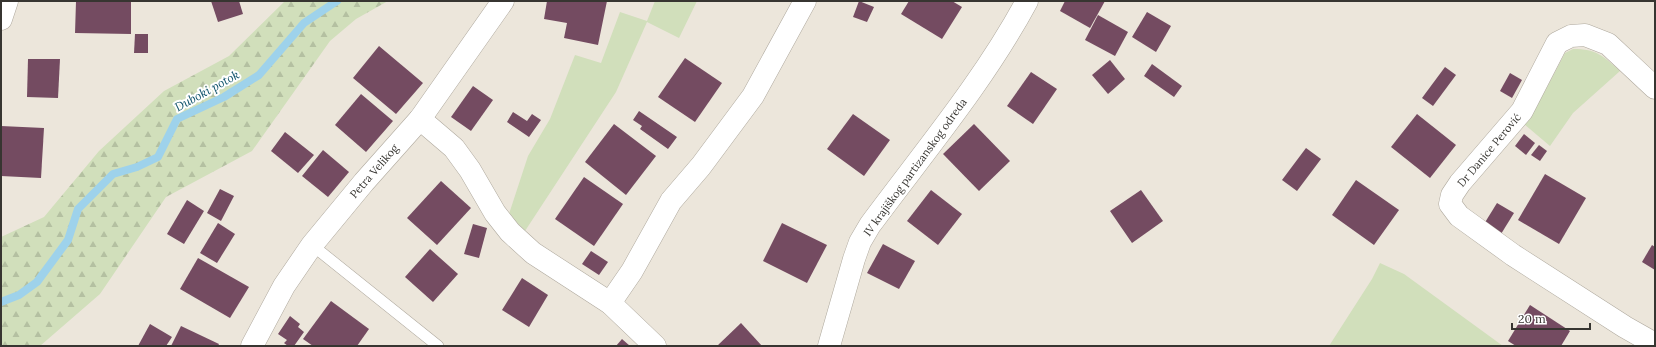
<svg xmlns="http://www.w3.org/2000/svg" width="1656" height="347" font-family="Lora,serif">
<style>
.green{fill:#d1dfbb}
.forest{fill:url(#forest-firs)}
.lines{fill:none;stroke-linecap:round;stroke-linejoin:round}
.stream{stroke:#9ed2eb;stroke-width:8}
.building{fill:#744b61}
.lane-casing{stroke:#afa99e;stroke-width:12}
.street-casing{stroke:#afa99e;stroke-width:23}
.secondary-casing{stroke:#afa99e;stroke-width:23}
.lane{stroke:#fff;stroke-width:11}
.street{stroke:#fff;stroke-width:22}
.secondary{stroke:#fff;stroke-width:22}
.labels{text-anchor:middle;stroke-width:4;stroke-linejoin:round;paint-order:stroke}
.street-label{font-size:11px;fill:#373531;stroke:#fff}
.water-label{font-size:12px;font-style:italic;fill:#0f526b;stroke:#fff}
</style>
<defs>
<pattern id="forest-firs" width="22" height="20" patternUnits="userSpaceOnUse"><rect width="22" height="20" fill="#d1dfbb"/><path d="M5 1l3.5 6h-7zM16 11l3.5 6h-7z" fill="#b4c0a1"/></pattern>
</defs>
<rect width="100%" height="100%" fill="#ece6db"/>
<g class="green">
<path d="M 655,1 L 697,1 L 679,38 L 647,22 L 616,92 L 525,231 L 509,214 L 528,156 L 550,119 L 575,55 L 601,63 L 620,12 L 647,21 Z"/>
<path d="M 1573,49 C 1597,49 1603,56 1620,71 L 1573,113 L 1550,146 L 1524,124 L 1545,91 L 1565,53 Z"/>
<path d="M 1380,263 L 1404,274 L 1503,346 L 1329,346 L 1372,279 Z"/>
</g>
<path class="forest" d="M 285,1 L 388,1 L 356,19 L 330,41 L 252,151 L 166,197 L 100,294 L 40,346 L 1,346 L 1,237 L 44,217 L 99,151 L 164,91 L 229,56 Z"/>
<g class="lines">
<path class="stream" d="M 1,302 L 19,295 L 37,282 L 68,240 L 78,209 L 113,174 L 137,167 L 158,157 L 177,119 L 224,97 L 259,75 L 304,23 L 337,1"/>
</g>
<g class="building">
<path d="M 76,1 L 131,1 L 131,34 L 75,33 Z"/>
<path d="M 211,1 L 239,1 L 243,14 L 218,22 Z"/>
<path d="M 547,1 L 607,1 L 598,45 L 564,38 L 567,23 L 544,19 Z"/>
<path d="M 859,1 L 874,7 L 867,22 L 853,17 Z"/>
<path d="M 909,1 L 952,1 L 962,7 L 942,39 L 901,14 Z"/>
<path d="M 1065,1 L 1105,1 L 1090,28 L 1060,11 Z"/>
<path d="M 1147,12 L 1171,26 L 1156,52 L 1132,37 Z"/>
<path d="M 1098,15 L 1128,32 L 1115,56 L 1085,40 Z"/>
<path d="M 135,34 L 148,34 L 148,53 L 134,53 Z"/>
<path d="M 379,46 L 423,83 L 396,114 L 353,78 Z"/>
<path d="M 685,58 L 722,83 L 695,122 L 658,97 Z"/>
<path d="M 28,59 L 60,59 L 58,98 L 27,97 Z"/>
<path d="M 1110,60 L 1125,79 L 1108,94 L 1092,75 Z"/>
<path d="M 1152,64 L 1182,86 L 1174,97 L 1144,76 Z"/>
<path d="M 1445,67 L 1456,75 L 1433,106 L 1422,98 Z"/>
<path d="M 1031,72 L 1057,89 L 1033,124 L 1007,106 Z"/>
<path d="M 1510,73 L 1522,80 L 1512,98 L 1500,91 Z"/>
<path d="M 473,86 L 493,100 L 471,131 L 451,117 Z"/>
<path d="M 361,94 L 393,121 L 366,152 L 335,125 Z"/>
<path d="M 639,111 L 677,137 L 668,149 L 640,129 L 642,126 L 633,120 Z"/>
<path d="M 513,112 L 527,121 L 532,114 L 541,120 L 529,137 L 507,122 Z"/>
<path d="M 853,114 L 890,140 L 864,176 L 827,149 Z"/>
<path d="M 1417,114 L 1456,145 L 1430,178 L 1391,147 Z"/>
<path d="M 614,124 L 656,156 L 626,195 L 585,162 Z"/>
<path d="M 974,124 L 1010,161 L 979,191 L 943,154 Z"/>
<path d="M 1,126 L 44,128 L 41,178 L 1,176 Z"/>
<path d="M 285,132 L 314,155 L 298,173 L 271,151 Z"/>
<path d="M 1524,134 L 1535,143 L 1526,155 L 1515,146 Z"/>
<path d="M 1539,145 L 1547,151 L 1540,161 L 1531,155 Z"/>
<path d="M 1306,148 L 1321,159 L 1297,191 L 1282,180 Z"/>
<path d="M 323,150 L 349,172 L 328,197 L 302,176 Z"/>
<path d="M 1545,174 L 1586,198 L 1559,244 L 1518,220 Z"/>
<path d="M 584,177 L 623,204 L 594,246 L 555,219 Z"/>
<path d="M 1356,180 L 1399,210 L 1374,245 L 1332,215 Z"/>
<path d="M 441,181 L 471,208 L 437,245 L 407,218 Z"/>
<path d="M 220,189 L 234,196 L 221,221 L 207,213 Z"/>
<path d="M 931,190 L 962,214 L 938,245 L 907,221 Z"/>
<path d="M 1141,190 L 1163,221 L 1132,243 L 1110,211 Z"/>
<path d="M 187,200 L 204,211 L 184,244 L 167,234 Z"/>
<path d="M 1497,203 L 1514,213 L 1501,234 L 1484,224 Z"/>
<path d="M 218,223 L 235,234 L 217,263 L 200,253 Z"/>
<path d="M 782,223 L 827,245 L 807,283 L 763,261 Z"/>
<path d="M 473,224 L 487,228 L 479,258 L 464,254 Z"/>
<path d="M 883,244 L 915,261 L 899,289 L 867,273 Z"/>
<path d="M 1652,245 L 1655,247 L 1655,270 L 1642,262 Z"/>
<path d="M 430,249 L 458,274 L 433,302 L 405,277 Z"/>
<path d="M 591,251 L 608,262 L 599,275 L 582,264 Z"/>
<path d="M 198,258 L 249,287 L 230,318 L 180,289 Z"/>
<path d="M 522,278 L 548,295 L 529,327 L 502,310 Z"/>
<path d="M 331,301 L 369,329 L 357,346 L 313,346 L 303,339 Z"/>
<path d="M 1530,305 L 1570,331 L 1561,346 L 1516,346 L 1508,341 Z"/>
<path d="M 290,316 L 300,324 L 298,327 L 304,332 L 294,346 L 288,346 L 284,343 L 287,340 L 278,334 Z"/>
<path d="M 741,323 L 762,346 L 717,346 Z"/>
<path d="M 150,324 L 172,337 L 166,346 L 138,346 Z"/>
<path d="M 181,326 L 219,344 L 218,346 L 171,346 Z"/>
<path d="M 622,339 L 630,346 L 616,346 Z"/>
</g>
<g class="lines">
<defs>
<path id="lane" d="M 312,245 L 438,346"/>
<g id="street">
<path d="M 1,19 L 7,1"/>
<path d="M 1655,88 L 1608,44 L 1585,35 L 1571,36 L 1557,43 L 1522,111 L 1460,183 L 1452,195 L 1450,204 L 1459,216 L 1513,255 L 1625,327 L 1655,344"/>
<path d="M 420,119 L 454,148 L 470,170 L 495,213 L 510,232 L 533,253 L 610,303 L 655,346"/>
<path d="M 610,303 L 632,271 L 671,201 L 701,166 L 753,96 L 805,1"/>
<path d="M 829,346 L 854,259 L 860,242 L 870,225 C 924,152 984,81 1027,1"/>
</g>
<path id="secondary" d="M 252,346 L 284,286 L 312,245 L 364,182 L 420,119 L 503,1"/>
</defs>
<use href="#lane" class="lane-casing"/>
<use href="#street" class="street-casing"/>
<use href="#secondary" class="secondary-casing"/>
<use href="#lane" class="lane"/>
<use href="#street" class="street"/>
<use href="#secondary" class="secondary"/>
</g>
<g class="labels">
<g class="street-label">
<text transform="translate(1489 150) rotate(-50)" y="4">Dr Danice Perović</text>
<text transform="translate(915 167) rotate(-54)" y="4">IV krajiškog partizanskog odreda</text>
<text transform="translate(374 171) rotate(-49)" y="4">Petra Velikog</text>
</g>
<g class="water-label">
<text transform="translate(207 91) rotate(-29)" y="4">Duboki potok</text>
</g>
</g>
<rect width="1656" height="347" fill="none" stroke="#373531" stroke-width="4"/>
<path d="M1512 323v6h78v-6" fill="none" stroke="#373531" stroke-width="2"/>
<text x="1518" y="323" font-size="12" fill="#373531" stroke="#ffffff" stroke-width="3" paint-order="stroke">20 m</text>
</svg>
